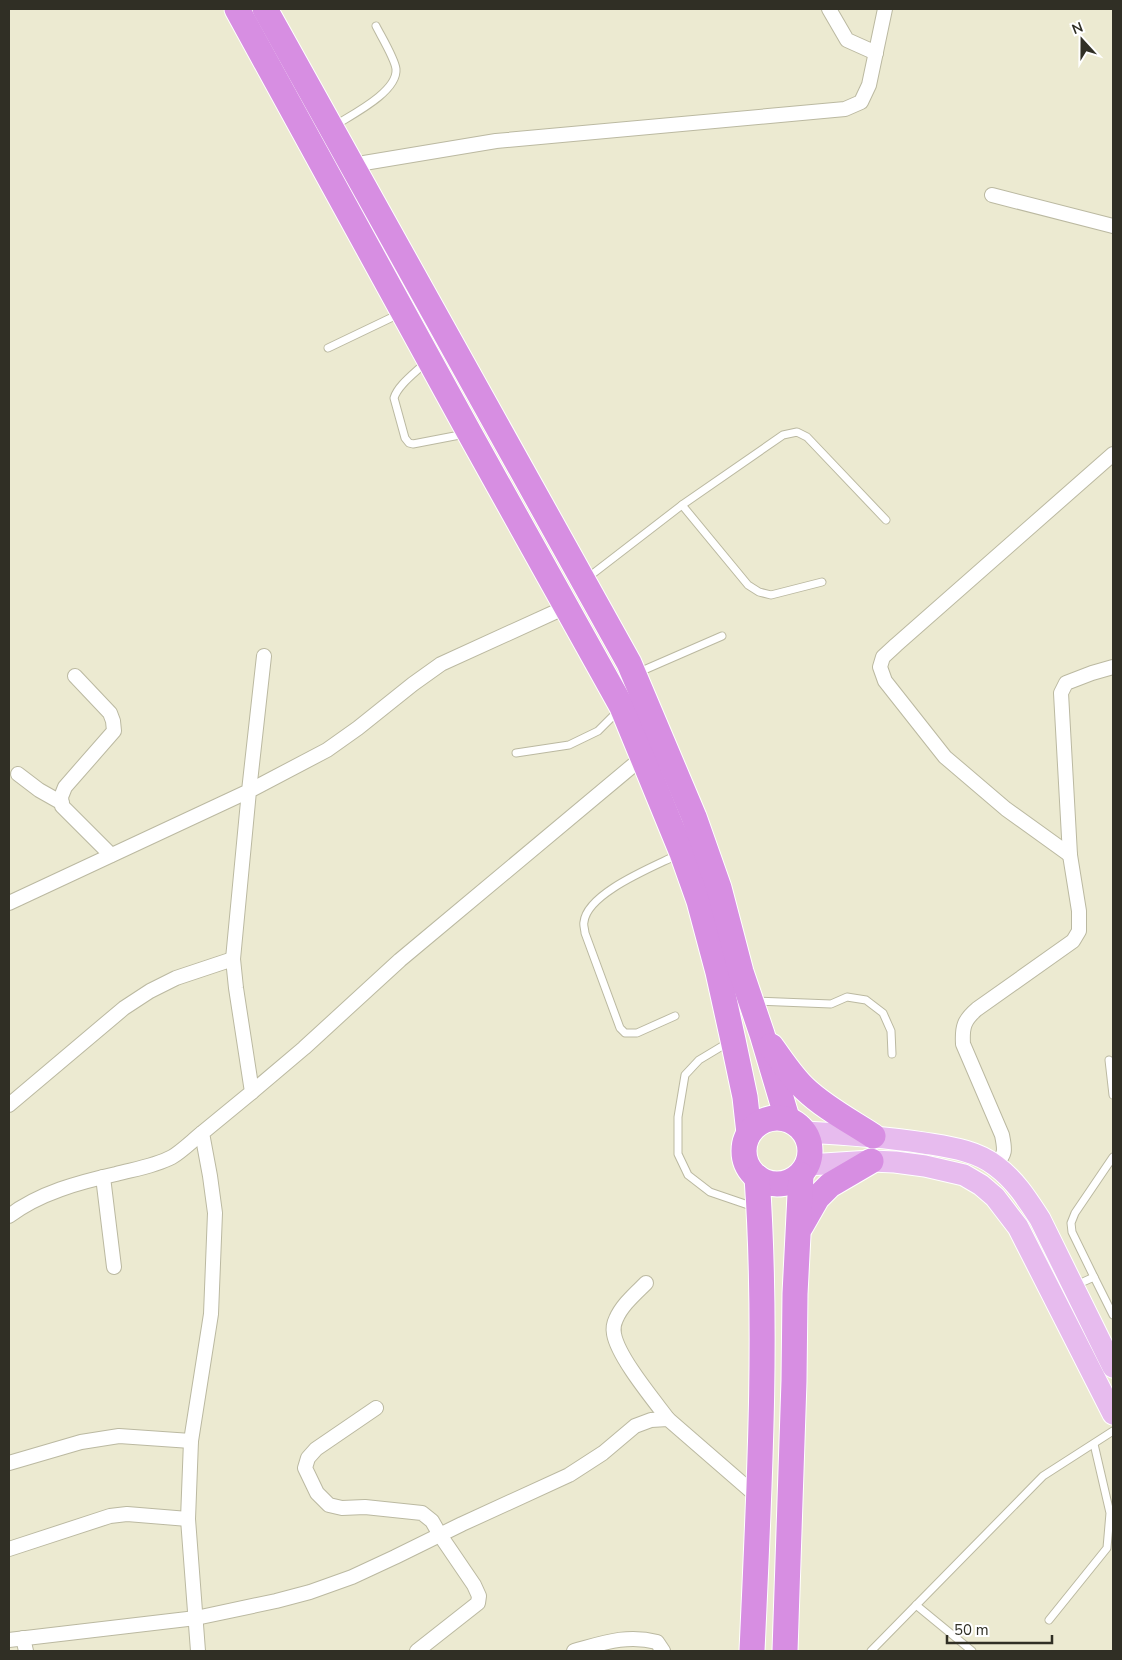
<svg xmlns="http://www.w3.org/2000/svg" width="1122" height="1660" font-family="'Nunito Sans',sans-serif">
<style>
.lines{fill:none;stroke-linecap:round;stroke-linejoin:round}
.lane-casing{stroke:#bbb9a1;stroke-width:9}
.street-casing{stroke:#bbb9a1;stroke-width:16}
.primary-casing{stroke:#fff;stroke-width:23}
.highway-casing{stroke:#fff;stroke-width:27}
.lane{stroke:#fff;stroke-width:7}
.street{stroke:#fff;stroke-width:14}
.primary{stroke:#e7bbee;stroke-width:21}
.highway{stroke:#d78ee2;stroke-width:25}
</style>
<rect width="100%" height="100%" fill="#ecead1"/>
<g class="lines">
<defs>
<g id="lane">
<path d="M 334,126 C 351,115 398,92 396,69 C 395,59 381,36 376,26"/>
<path d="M 328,348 L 399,314"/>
<path d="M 425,363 C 415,373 398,385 394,398 L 405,438 L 409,443 L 413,444 L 465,434"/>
<path d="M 682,505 L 748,585 L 759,592 L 771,595 L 822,582"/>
<path d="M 586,579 L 682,505 L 783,435 L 797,432 L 807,437 L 886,520"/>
<path d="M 637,673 L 722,636"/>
<path d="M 516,753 L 569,745 L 598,731 L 618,711"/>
<path d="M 757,1001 L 831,1004 L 847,997 L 866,1000 L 883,1013 L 891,1031 L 892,1054"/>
<path d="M 675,1016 L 637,1033 L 625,1033 L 620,1028 L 585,933 C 585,930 583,925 584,922 C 587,893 653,867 677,855"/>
<path d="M 729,1042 L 699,1060 L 685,1075 L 678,1117 L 678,1154 L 688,1175 L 710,1192 L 754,1207"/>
<path d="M 1109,1060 L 1113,1095"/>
<path d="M 1094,1277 L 1072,1232 L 1071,1223 L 1075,1213 L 1113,1157"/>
<path d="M 1074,1286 L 1094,1277 L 1113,1315"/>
<path d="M 916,1605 L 972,1651"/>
<path d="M 1049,1620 L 1107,1548 L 1110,1513 L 1094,1444"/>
<path d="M 871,1651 L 1043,1476 L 1113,1431"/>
</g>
<g id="street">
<path d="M 829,9 L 847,40 L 876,53"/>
<path d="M 352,165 L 496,141 L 845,109 L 861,102 L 869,85 L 885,9"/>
<path d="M 992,195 L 1113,226"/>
<path d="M 75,676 L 110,713 L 113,721 L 114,731 L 65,787 L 61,797 L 62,806 L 111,855"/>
<path d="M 18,774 L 39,790 L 62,803"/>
<path d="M 1070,855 L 1006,809 L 945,757 L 885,681 L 880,667 L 883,657 L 896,645 L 1113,454"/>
<path d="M 9,903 L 249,791 L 264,656"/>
<path d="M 252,1092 L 304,1048 L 400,960 L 643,757"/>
<path d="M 9,1105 L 124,1008 L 150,991 L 176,978 L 233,959"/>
<path d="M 995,1165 C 1006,1154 1005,1150 1002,1135 L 963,1044 C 962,1027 964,1020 977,1009 L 1073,941 L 1079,931 L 1079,911 L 1070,855 L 1061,693 L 1066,683 L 1092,673 L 1113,667"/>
<path d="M 103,1177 L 114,1267"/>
<path d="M 9,1216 C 39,1193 80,1182 116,1174 C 135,1169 155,1166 172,1157 C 182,1151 192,1141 202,1133"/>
<path d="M 646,1283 C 635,1294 622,1305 616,1319 C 614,1323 613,1329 614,1334 C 618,1357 653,1399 668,1419"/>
<path d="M 376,1408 L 316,1449 L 308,1458 L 305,1468 L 317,1493 L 329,1505 L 342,1508 L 365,1507 L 422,1513 L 432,1521 L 440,1535 L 474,1585 L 479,1596 L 478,1603 L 417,1651"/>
<path d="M 9,1463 L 81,1442 L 119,1436 L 191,1441"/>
<path d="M 9,1549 L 110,1516 L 127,1514 L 188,1519"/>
<path d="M 23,1638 L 26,1651"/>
<path d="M 9,1640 L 196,1618 L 276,1601 L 310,1592 L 352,1577 L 395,1557 L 462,1524 L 569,1475 L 603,1453 L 635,1426 L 651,1420 L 668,1419 L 759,1498"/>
<path d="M 198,1651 L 188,1519 L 191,1441 L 211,1314 L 215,1213 L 210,1176 L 202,1133 L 252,1092 L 236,988 L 233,959 L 249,791 L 327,750 L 358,728 L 413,684 L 441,664 L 566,607"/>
<path d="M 574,1651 C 603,1643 627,1634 657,1642 L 663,1651"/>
</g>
<g id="primary">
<path d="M 805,1132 C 845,1134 884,1137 924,1143 C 948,1147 976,1150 996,1166 C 1015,1180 1027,1199 1040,1219 L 1113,1367"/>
<path d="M 808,1165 L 871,1161 L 895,1162 L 925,1166 L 964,1175 L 981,1185 L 995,1197 L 1018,1227 L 1113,1414"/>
</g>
<g id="highway">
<path d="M 237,9 L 470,434 L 622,707 L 682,853 L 699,901 L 718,972 L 733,1040 L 745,1097 L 749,1133"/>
<path d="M 265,9 L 629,663 L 694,817 L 719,888 L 741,972 L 762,1034 L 787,1118"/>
<path d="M 771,1046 C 782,1061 792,1077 805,1089 C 825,1108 850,1121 873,1136"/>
<circle cx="777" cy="1151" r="33"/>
<path d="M 801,1226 L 817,1198 L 830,1185 L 871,1161"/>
<path d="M 752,1651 C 759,1494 768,1335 757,1177"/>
<path d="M 785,1651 L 794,1381 L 795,1294 L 801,1175"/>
</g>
</defs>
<use href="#lane" class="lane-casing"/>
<use href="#street" class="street-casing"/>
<use href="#primary" class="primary-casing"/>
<use href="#highway" class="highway-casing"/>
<use href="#lane" class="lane"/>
<use href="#street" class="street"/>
<use href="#primary" class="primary"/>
<use href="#highway" class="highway"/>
</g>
<rect width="1122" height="1660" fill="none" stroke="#302f25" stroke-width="20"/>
<g transform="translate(1082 40) rotate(339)" stroke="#ffffff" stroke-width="4" paint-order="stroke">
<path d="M0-4L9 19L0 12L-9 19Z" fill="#302f25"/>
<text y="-8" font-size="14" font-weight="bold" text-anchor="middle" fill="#302f25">N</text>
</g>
<path d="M947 1635v8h105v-8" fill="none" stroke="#302f25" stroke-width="2.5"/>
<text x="954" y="1635" font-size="15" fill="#302f25" stroke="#ffffff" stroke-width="4" paint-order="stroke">50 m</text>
</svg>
